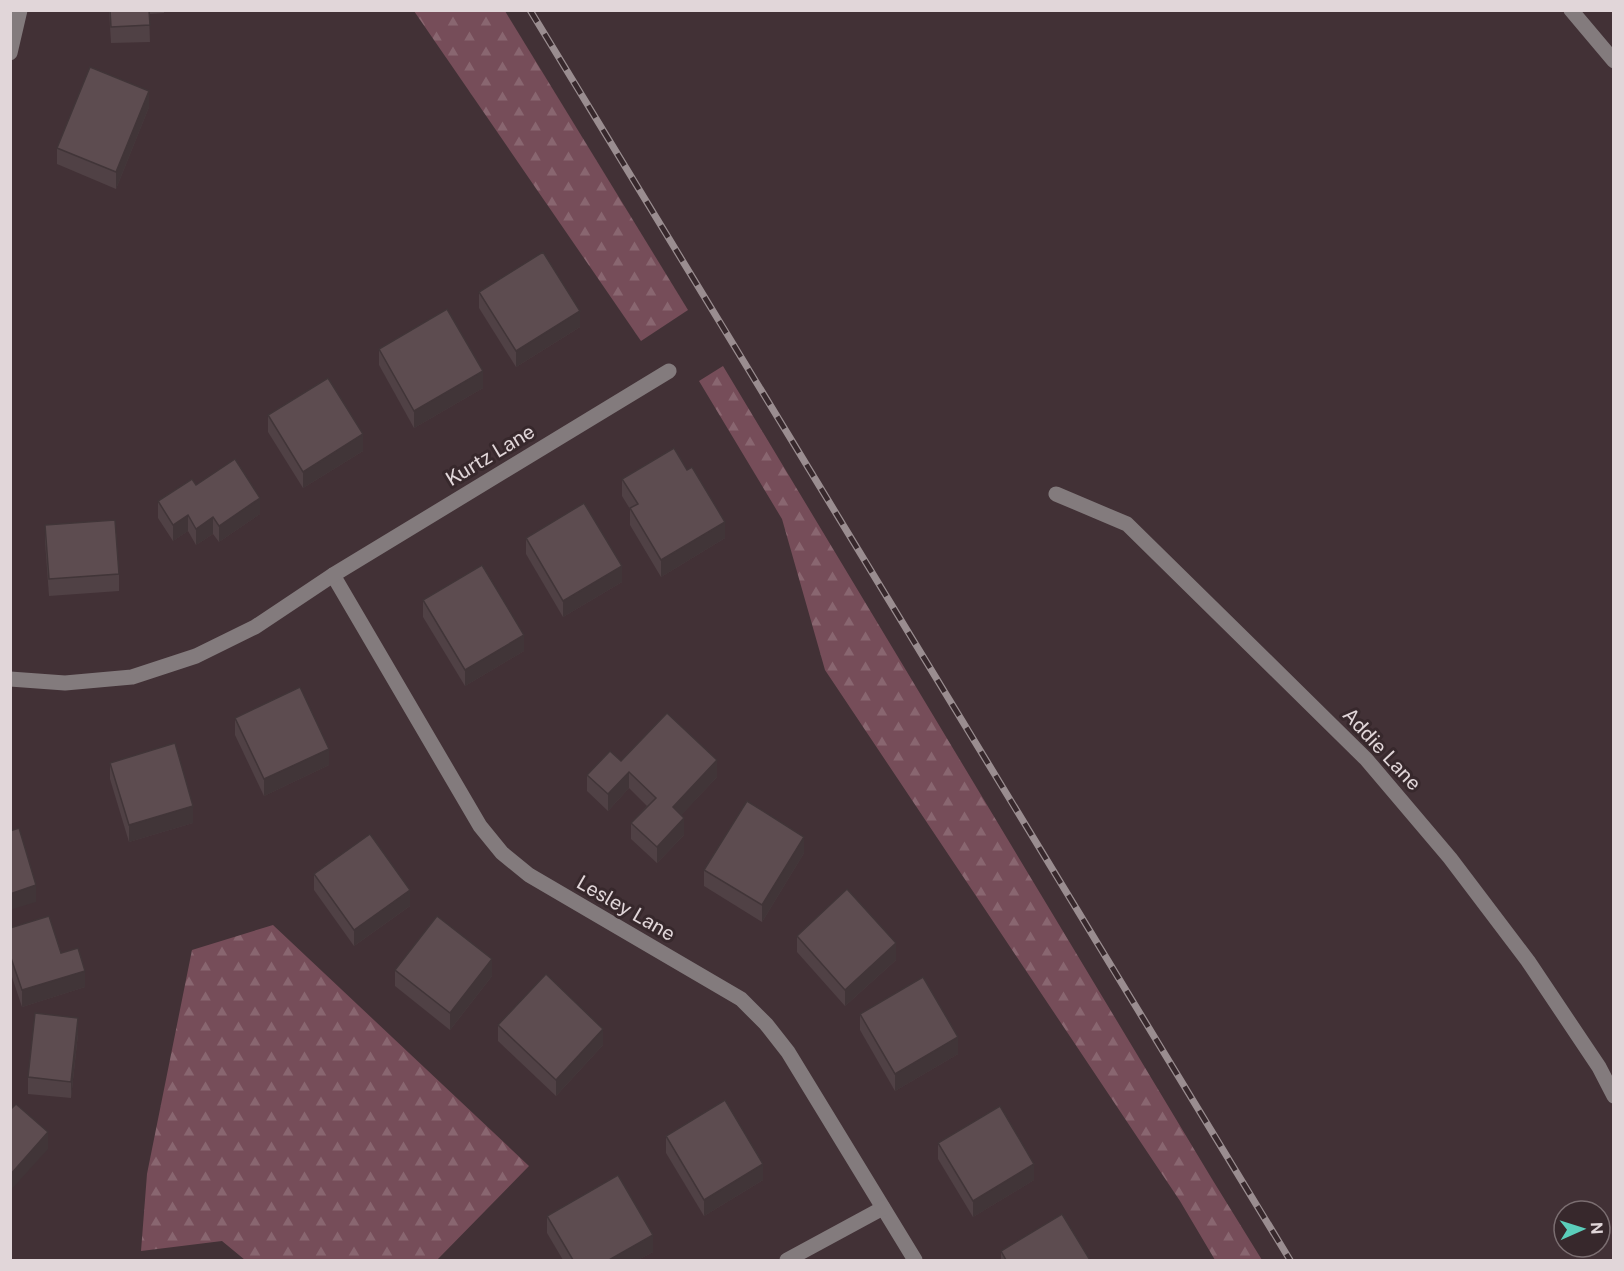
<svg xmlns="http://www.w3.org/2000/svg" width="1624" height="1271" font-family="'Public Sans',sans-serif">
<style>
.forest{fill:url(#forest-firs)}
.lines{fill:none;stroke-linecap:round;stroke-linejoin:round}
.minor{stroke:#837b7d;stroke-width:15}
.rail-casing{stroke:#9a8d90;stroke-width:7}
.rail{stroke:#37282c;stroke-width:4.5;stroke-dasharray:14;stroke-linecap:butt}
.wall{fill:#504145}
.shaded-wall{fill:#413538}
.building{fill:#5d4c50;stroke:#413538;stroke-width:1.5}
.labels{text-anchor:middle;stroke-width:6;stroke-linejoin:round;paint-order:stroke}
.street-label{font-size:20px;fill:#e1d6d9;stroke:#37282c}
</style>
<defs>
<pattern id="forest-firs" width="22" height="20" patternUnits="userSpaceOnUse" patternTransform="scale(1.5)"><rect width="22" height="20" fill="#764d59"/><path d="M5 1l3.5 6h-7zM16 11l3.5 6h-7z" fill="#896670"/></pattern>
</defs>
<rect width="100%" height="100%" fill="#423136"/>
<g class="forest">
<path d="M 414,11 L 505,11 L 688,310 L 641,341 Z"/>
<path d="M 723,366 L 1212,1179 L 1262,1260 L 1215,1260 L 1180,1201 L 825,670 L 782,519 L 699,381 Z"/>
<path d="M 273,925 L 529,1166 L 437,1260 L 245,1260 L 222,1241 L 141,1251 L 147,1174 L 192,950 Z"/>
</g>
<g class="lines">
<g class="minor">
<path d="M 1571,10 L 1614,61"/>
<path d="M 10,53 L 20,10"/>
<path d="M 1056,494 L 1127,524 L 1366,759 L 1450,858 L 1528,961 L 1599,1067 L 1614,1096"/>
<path d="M 333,575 L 480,826 L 502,853 L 529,875 L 741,999 L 766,1024 L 788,1052 L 915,1260"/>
<path d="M 10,679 L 65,683 L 132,677 L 196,656 L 255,627 L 333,575 L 669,371"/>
<path d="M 787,1260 L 883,1208"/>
</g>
<defs>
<path id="rail" d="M 530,10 L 1290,1260"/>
</defs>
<use href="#rail" class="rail-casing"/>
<use href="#rail" class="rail"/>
</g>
<g class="wall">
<path d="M 109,10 L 164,10 L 164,13 L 149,14 L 150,42 L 111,43 Z"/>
<path d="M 149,107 L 116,189 L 57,164 L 57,148 Z"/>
<path d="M 479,292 L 580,327 L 516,367 L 479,308 Z"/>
<path d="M 379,349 L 483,388 L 414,428 L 379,365 Z"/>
<path d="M 268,415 L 363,451 L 303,488 L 268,432 Z"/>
<path d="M 622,479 L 725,538 L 661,577 L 630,525 L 630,509 L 622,496 Z"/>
<path d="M 196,485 L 260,514 L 219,542 L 213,534 L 196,545 L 188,531 L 173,541 L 158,518 L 158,501 Z"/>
<path d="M 45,525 L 119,574 L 119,591 L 49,596 L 45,541 Z"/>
<path d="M 526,538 L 622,582 L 563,617 L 526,554 Z"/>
<path d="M 423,600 L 524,651 L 465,686 L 423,617 Z"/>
<path d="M 235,718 L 329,765 L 264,796 L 235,735 Z"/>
<path d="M 621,761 L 717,777 L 681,815 L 684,835 L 657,863 L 631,839 L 631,823 L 647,806 L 629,788 L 608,811 L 587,791 L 587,775 Z"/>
<path d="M 110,763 L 193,823 L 129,842 L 110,779 Z"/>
<path d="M 804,853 L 762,922 L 704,886 L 704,870 Z"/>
<path d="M 314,874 L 410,906 L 354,946 L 314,890 Z"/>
<path d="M 10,928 L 61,953 L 85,987 L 22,1007 L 10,971 Z"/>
<path d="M 797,936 L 896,960 L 845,1006 L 797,952 Z"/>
<path d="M 395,970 L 492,976 L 450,1030 L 395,986 Z"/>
<path d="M 860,1014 L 958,1054 L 895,1091 L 860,1030 Z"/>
<path d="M 498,1025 L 603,1045 L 556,1096 L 498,1041 Z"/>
<path d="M 78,1034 L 71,1098 L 28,1094 L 28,1077 Z"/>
<path d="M 666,1136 L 763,1180 L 704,1216 L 666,1153 Z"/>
<path d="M 938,1143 L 1034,1180 L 973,1217 L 938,1159 Z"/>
<path d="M 547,1216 L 653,1252 L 638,1260 L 563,1260 L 547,1233 Z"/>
<path d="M 1001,1251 L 1090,1260 L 1001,1260 Z"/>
</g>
<g class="shaded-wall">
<path d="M 149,91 L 149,107 L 116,189 L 116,172 Z"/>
<path d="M 580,311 L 580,327 L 516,367 L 516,351 Z"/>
<path d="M 483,371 L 483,388 L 414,428 L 414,411 Z"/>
<path d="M 363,434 L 363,451 L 303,488 L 303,472 Z"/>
<path d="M 260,498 L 260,514 L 219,542 L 219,526 Z"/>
<path d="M 188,515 L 188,531 L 173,541 L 173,525 Z"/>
<path d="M 213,517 L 213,534 L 196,545 L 196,529 Z"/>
<path d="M 725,522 L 725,538 L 661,577 L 661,560 Z"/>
<path d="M 622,566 L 622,582 L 563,617 L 563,601 Z"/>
<path d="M 524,635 L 524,651 L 465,686 L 465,670 Z"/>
<path d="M 329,749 L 329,765 L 264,796 L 264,779 Z"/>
<path d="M 717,760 L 717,777 L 673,824 L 673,807 Z"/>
<path d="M 629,772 L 629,788 L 608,811 L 608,794 Z"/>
<path d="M 193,806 L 193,823 L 129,842 L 129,825 Z"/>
<path d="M 684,818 L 684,835 L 657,863 L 657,847 Z"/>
<path d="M 804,837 L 804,853 L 762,922 L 762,905 Z"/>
<path d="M 36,885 L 36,902 L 10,910 L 10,894 Z"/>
<path d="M 410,890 L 410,906 L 354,946 L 354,930 Z"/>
<path d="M 896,943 L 896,960 L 845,1006 L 845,990 Z"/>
<path d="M 492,959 L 492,976 L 450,1030 L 450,1013 Z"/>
<path d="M 85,971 L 85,987 L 22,1007 L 22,990 Z"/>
<path d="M 78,1018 L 78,1034 L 71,1098 L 71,1082 Z"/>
<path d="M 603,1029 L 603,1045 L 556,1096 L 556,1080 Z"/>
<path d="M 958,1037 L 958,1054 L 895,1091 L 895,1074 Z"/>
<path d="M 48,1132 L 48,1149 L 10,1191 L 10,1175 Z"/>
<path d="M 763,1164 L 763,1180 L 704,1216 L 704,1200 Z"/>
<path d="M 1034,1164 L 1034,1180 L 973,1217 L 973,1201 Z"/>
<path d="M 653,1235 L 653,1252 L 638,1260 L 609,1260 Z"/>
</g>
<g class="building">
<path d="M 110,10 L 149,10 L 150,25 L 111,27 Z"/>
<path d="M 90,67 L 149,91 L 116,172 L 57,148 Z"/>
<path d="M 543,252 L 580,311 L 516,351 L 479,292 Z"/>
<path d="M 447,309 L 483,371 L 414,411 L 379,349 Z"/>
<path d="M 328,378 L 363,434 L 303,472 L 268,415 Z"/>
<path d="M 674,448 L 687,470 L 692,467 L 725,522 L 661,560 L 630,508 L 638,504 L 622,479 Z"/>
<path d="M 235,459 L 260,498 L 219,526 L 213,517 L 196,529 L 188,515 L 173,525 L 158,501 L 192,479 L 196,485 Z"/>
<path d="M 584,503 L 622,566 L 563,601 L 526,538 Z"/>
<path d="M 115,520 L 119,574 L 49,579 L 45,525 Z"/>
<path d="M 482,565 L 524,635 L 465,670 L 423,600 Z"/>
<path d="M 300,687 L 329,749 L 264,779 L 235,718 Z"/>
<path d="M 667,713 L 717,760 L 673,807 L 684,818 L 657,847 L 631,823 L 656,798 L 629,772 L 608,794 L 587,775 L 610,751 L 621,761 Z"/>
<path d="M 175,743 L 193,806 L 129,825 L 110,763 Z"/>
<path d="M 747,801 L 804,837 L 762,905 L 704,870 Z"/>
<path d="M 19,828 L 36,885 L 10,894 L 10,831 Z"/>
<path d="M 370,834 L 410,890 L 354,930 L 314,874 Z"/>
<path d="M 847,889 L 896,943 L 845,990 L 797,936 Z"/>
<path d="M 49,916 L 61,953 L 78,948 L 85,971 L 22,990 L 10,955 L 10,928 Z"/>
<path d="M 437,916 L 492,959 L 450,1013 L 395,970 Z"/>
<path d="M 546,974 L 603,1029 L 556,1080 L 498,1025 Z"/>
<path d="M 923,977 L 958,1037 L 895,1074 L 860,1014 Z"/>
<path d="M 35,1013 L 78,1018 L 71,1082 L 28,1077 Z"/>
<path d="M 725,1100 L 763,1164 L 704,1200 L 666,1136 Z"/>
<path d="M 16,1104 L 48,1132 L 10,1175 L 10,1110 Z"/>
<path d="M 1000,1106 L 1034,1164 L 973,1201 L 938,1143 Z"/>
<path d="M 618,1175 L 653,1235 L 609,1260 L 573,1260 L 547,1216 Z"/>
<path d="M 1062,1214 L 1090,1260 L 1006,1260 L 1001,1251 Z"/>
</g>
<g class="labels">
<g class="street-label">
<text transform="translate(490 455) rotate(-31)" y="7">Kurtz Lane</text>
<text transform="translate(1382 749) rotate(47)" y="7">Addie Lane</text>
<text transform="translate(626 908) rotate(30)" y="7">Lesley Lane</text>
</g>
</g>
<rect width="1624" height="1271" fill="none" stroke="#e1d6d9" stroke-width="24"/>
<g transform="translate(1582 1229) rotate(87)"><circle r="28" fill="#37282c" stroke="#7b6e71" stroke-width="1.5"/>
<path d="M0-4.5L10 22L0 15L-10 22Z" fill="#5bcebb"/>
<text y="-9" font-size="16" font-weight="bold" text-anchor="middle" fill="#e1d6d9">N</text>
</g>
</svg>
